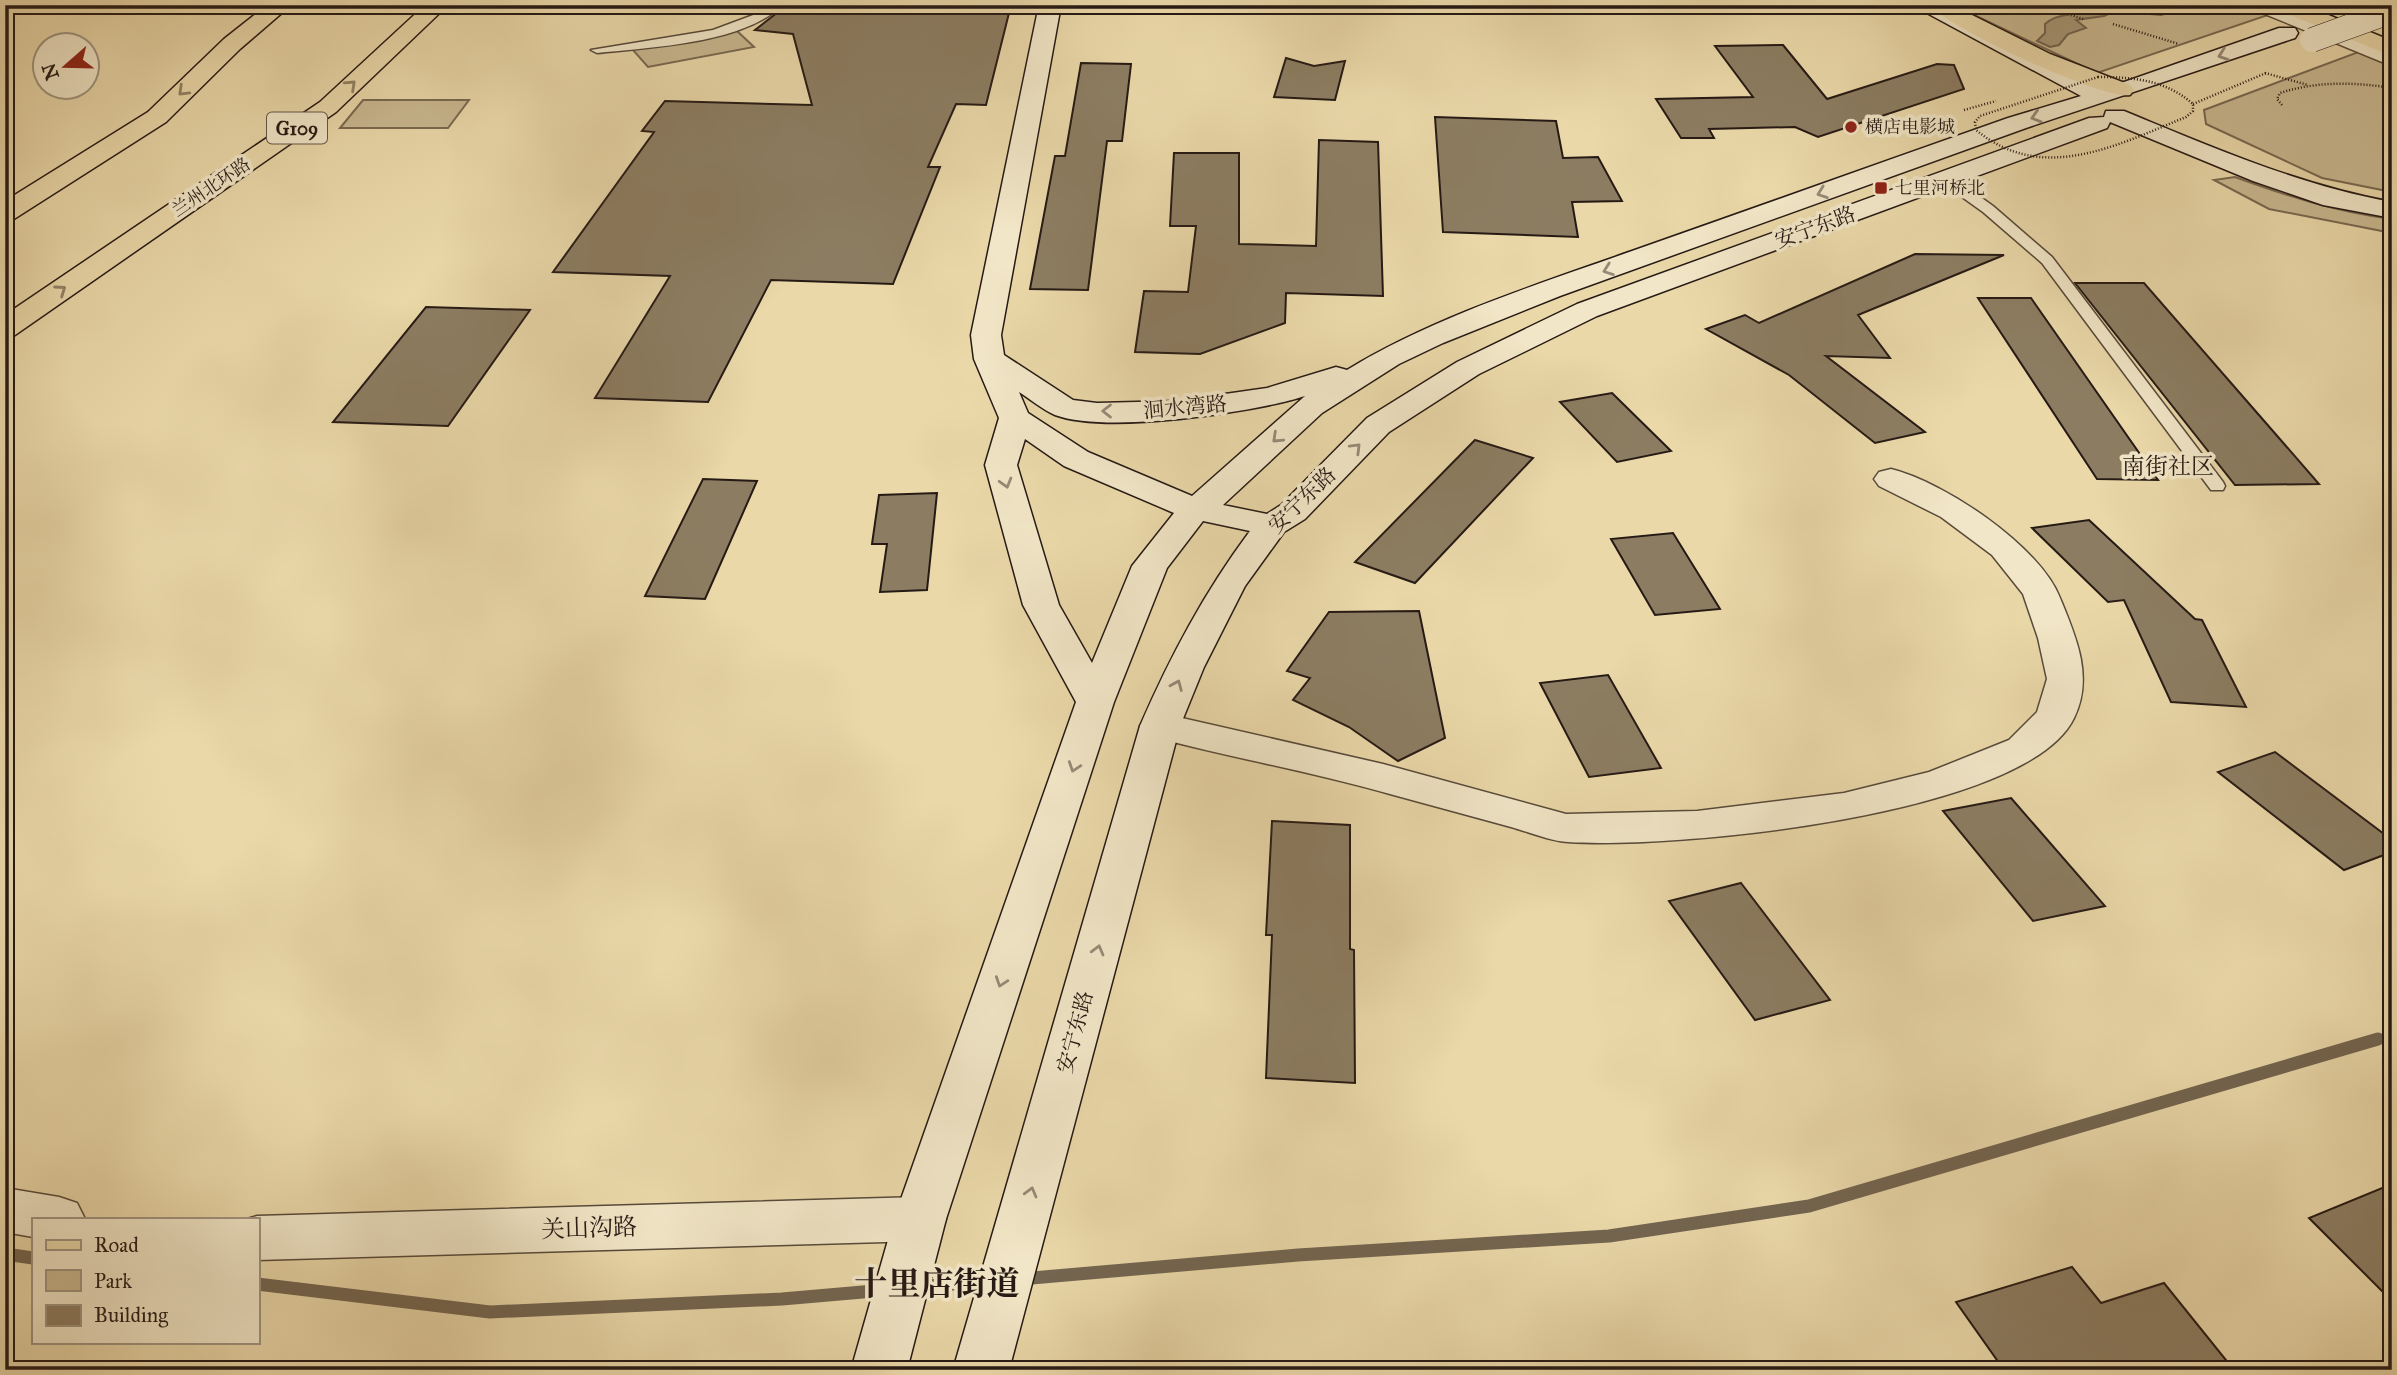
<svg xmlns="http://www.w3.org/2000/svg" width="2397" height="1375" font-family="'IM FELL Great Primer','Noto Serif SC',serif">
<style>
.green{fill:#c9b890;stroke:#786952;stroke-width:2}
.water{fill:#a79777;stroke:#736550;stroke-width:2}
.lines{fill:none;stroke-linecap:round;stroke-linejoin:round}
.stream{stroke:#736550;stroke-width:13}
.building{fill:#8c7d62;stroke:#261a15;stroke-width:2}
.lane-casing{stroke:#574a3a;stroke-width:3}
.street-casing{stroke:#574a3a;stroke-width:3}
.secondary-casing{stroke:#261a15;stroke-width:3}
.primary-casing{stroke:#261a15;stroke-width:3}
.highway-casing{stroke:#261a15;stroke-width:3}
.path{stroke:#261a15;stroke-width:2.5;stroke-dasharray:1 2;stroke-linecap:butt}
.lane{fill:#f1e6c7;fill-rule:evenodd}
.street{fill:#f1e6c7;fill-rule:evenodd}
.secondary{fill:#f1e6c7;fill-rule:evenodd}
.primary{fill:#ead8a9;fill-rule:evenodd}
.highway{fill:#ead8a9;fill-rule:evenodd}
.secondary-bridge-casing{stroke:#261a15;stroke-width:25;stroke-linecap:butt}
.path-bridge{stroke:#261a15;stroke-width:2.5;stroke-dasharray:1 2;stroke-linecap:butt}
.secondary-bridge{stroke:#f1e6c7;stroke-width:24}
.oneway{stroke:#968a77}
.oneway2{stroke:#928266}
.poi-dot{fill:#8f2418;stroke:#f1e6c7;stroke-width:2.5}
.labels{text-anchor:middle;stroke-width:7;stroke-linejoin:round;paint-order:stroke}
.far-poi-label{font-size:18px;fill:#261a15;stroke:#f1e6c7;text-anchor:start}
.far-street-label{font-size:18px;fill:#261a15;stroke:#f1e6c7}
.shield{fill:#f1e6c7;stroke:#63574a;stroke-width:2}
.shield-label{font-size:19px;font-weight:bold;fill:#261a15}
.street-label{font-size:21px;fill:#261a15;stroke:#f1e6c7}
.neighbourhood-label{font-size:23px;fill:#261a15;stroke:#f1e6c7}
.near-street-label{font-size:24px;fill:#261a15;stroke:#f1e6c7}
.near-district-label{font-size:33px;font-weight:bold;fill:#261a15;stroke:#f1e6c7}
</style>
<rect width="100%" height="100%" fill="#ead8a9"/>
<filter id="stains"><feTurbulence type="fractalNoise" baseFrequency=".00286" numOctaves="4"/><feColorMatrix values="0 0 0 0 .2 0 0 0 0 .09 0 0 0 0 .02 0 0 0 .5 -.17"/></filter>
<radialGradient id="worn" r=".72"><stop offset=".6" stop-color="#630" stop-opacity="0"/><stop offset="1" stop-color="#630" stop-opacity=".3"/></radialGradient>
<g class="green">
<path d="M 1953,5 L 2249,5 L 2271,14 L 2097,73 Z"/>
<path d="M 736,30 L 754,47 L 648,67 L 632,49 Z"/>
<path d="M 2361,51 L 2392,64 L 2392,192 L 2322,178 L 2206,124 L 2204,110 Z"/>
<path d="M 363,100 L 469,100 L 448,128 L 340,128 Z"/>
<path d="M 2235,177 C 2287,196 2337,212 2392,219 L 2392,233 L 2269,209 L 2214,180 Z"/>
</g>
<path class="water" d="M 2082,5 L 2175,5 L 2179,10 L 2161,15 L 2115,11 L 2104,16 L 2076,20 L 2086,28 L 2068,34 L 2059,45 L 2050,47 L 2037,41 L 2045,33 L 2045,24 C 2055,14 2069,17 2081,10 Z"/>
<g class="lines">
<g class="stream">
<path d="M 12,1255 L 33,1258"/>
<path d="M 1020,1279 L 1298,1255 L 1609,1236 L 1809,1206 L 2378,1039"/>
<path d="M 257,1284 L 490,1312 L 782,1299 L 886,1290"/>
<path d="M 916,1287 L 990,1281"/>
</g>
</g>
<g class="building">
<path d="M 787,5 L 1011,5 L 986,105 L 956,104 L 928,167 L 940,167 L 893,284 L 771,280 L 708,402 L 595,398 L 670,276 L 553,272 L 654,132 L 642,131 L 665,101 L 812,105 L 793,34 L 755,30 Z"/>
<path d="M 1783,45 L 1827,99 L 1937,64 L 1954,65 L 1964,89 L 1818,137 L 1795,127 L 1709,129 L 1714,138 L 1681,138 L 1656,99 L 1753,97 L 1715,46 Z"/>
<path d="M 1286,58 L 1314,66 L 1345,61 L 1335,100 L 1274,97 Z"/>
<path d="M 1081,63 L 1131,64 L 1122,141 L 1107,141 L 1088,290 L 1030,289 L 1055,156 L 1065,156 Z"/>
<path d="M 1435,117 L 1556,121 L 1563,158 L 1598,157 L 1622,201 L 1572,202 L 1578,237 L 1443,232 Z"/>
<path d="M 1319,140 L 1378,142 L 1383,296 L 1286,293 L 1285,323 L 1200,354 L 1135,352 L 1144,291 L 1188,292 L 1196,226 L 1170,226 L 1174,153 L 1239,153 L 1239,244 L 1316,246 Z"/>
<path d="M 1915,254 L 2004,255 L 1858,315 L 1890,358 L 1826,356 L 1925,432 L 1875,443 L 1789,375 L 1706,329 L 1745,315 L 1759,323 Z"/>
<path d="M 2075,283 L 2144,283 L 2319,484 L 2235,485 Z"/>
<path d="M 1978,298 L 2031,298 L 2158,480 L 2097,479 Z"/>
<path d="M 426,307 L 530,310 L 448,426 L 333,422 Z"/>
<path d="M 1612,393 L 1671,451 L 1617,462 L 1560,402 Z"/>
<path d="M 1475,440 L 1533,458 L 1415,583 L 1355,562 Z"/>
<path d="M 703,479 L 757,481 L 705,599 L 645,596 Z"/>
<path d="M 937,493 L 927,590 L 880,592 L 887,544 L 872,544 L 879,495 Z"/>
<path d="M 2089,520 L 2195,619 L 2202,620 L 2246,707 L 2171,702 L 2124,600 L 2108,602 L 2032,528 Z"/>
<path d="M 1673,533 L 1720,609 L 1655,615 L 1611,539 Z"/>
<path d="M 1419,611 L 1445,738 L 1398,761 L 1349,727 L 1293,700 L 1310,678 L 1287,671 L 1329,612 Z"/>
<path d="M 1608,675 L 1661,768 L 1589,777 L 1540,683 Z"/>
<path d="M 2275,752 L 2392,840 L 2392,852 L 2344,870 L 2218,772 Z"/>
<path d="M 2011,798 L 2105,906 L 2033,921 L 1943,811 Z"/>
<path d="M 1272,821 L 1350,825 L 1350,949 L 1354,950 L 1355,1083 L 1266,1078 L 1272,935 L 1266,935 Z"/>
<path d="M 1741,883 L 1830,1000 L 1755,1020 L 1669,901 Z"/>
<path d="M 2392,1184 L 2392,1301 L 2309,1218 Z"/>
<path d="M 2072,1267 L 2101,1303 L 2164,1283 L 2234,1370 L 2004,1370 L 1956,1302 Z"/>
</g>
<g class="lines">
<defs>
<g id="lane">
<path d="M 770,5 L 783,5 C 741,44 652,47 597,53 L 591,50 L 713,30 L 756,14 Z"/>
<path d="M 1941,176 L 1951,176 L 1993,206 L 2052,257 L 2223,482 L 2225,486 L 2223,490 L 2211,490 L 2042,263 L 1983,212 L 1941,182 Z"/>
</g>
<g id="street">
<path d="M 2253,5 L 2282,5 L 2392,51 L 2392,66 L 2255,10 Z"/>
<path d="M 1891,469 C 1944,482 2040,546 2060,598 C 2076,637 2094,677 2074,718 C 2026,817 1670,849 1568,842 C 1550,841 1529,832 1511,827 C 1471,816 1430,805 1390,794 C 1310,771 1227,757 1146,735 L 1140,726 L 1146,717 L 1160,713 L 1383,764 L 1566,814 L 1697,811 L 1844,793 L 1929,772 L 2009,740 L 2037,712 L 2047,679 L 2038,638 L 2023,594 L 1992,555 L 1941,517 L 1879,486 L 1874,479 L 1879,472 Z"/>
<path d="M 5,1188 L 59,1197 L 77,1203 L 85,1219 L 33,1219 L 33,1237 L 5,1232 Z"/>
<path d="M 920,1197 L 938,1203 L 946,1219 L 938,1235 L 920,1241 L 257,1260 L 257,1219 L 247,1219 L 257,1216 Z"/>
</g>
<path id="secondary" d="M 1039,5 L 1061,5 L 1001,335 L 1004,355 L 1073,400 L 1097,403 L 1176,401 L 1267,388 L 1336,367 L 1347,370 C 1434,317 1536,285 1632,251 C 1757,207 1883,162 2008,118 L 2081,96 L 1912,5 L 1939,5 L 2104,89 L 2279,28 L 2295,28 L 2298,33 L 2295,38 L 2026,128 L 1560,296 L 1443,343 L 1399,364 L 1322,413 L 1223,505 L 1267,514 L 1281,505 L 1367,418 L 1457,362 L 1577,304 L 2089,118 L 2104,117 L 2106,111 L 2124,111 C 2212,147 2298,185 2392,202 L 2392,218 L 2323,205 L 2253,181 L 2110,122 L 2107,128 L 1597,316 L 1479,374 L 1389,432 L 1305,519 L 1284,532 L 1245,586 L 1204,667 L 1180,726 L 1009,1370 L 953,1370 L 1140,726 C 1171,655 1204,593 1250,531 L 1203,521 L 1167,568 L 1114,702 L 946,1219 L 907,1370 L 851,1370 L 894,1219 L 1076,702 L 1023,605 L 985,465 L 999,418 L 974,359 L 971,335 ZM 1019,392 C 1030,399 1043,410 1055,415 C 1106,434 1253,413 1305,396 L 1192,496 L 1088,452 L 1028,413 ZM 1025,439 L 1064,466 L 1174,513 L 1132,566 L 1092,663 L 1059,605 L 1017,465 Z"/>
<g id="primary">
<path d="M 1930,5 L 1952,5 L 2050,54 L 2130,85 L 2134,90 L 2130,95 C 2106,101 1945,27 1930,5 Z"/>
<path d="M 2275,5 L 2304,5 L 2392,41 L 2392,56 L 2277,10 Z"/>
</g>
<g id="highway">
<path d="M 267,5 L 291,5 L 240,49 L 166,122 L 14,219 L 5,221 L 5,201 L 148,112 L 224,39 Z"/>
<path d="M 425,5 L 448,5 L 336,112 L 15,335 L 5,338 L 5,315 L 320,102 Z"/>
</g>
</defs>
<use href="#lane" class="lane-casing"/>
<use href="#street" class="street-casing"/>
<use href="#secondary" class="secondary-casing"/>
<use href="#primary" class="primary-casing"/>
<use href="#highway" class="highway-casing"/>
<g class="path">
<path d="M 2068,14 L 2083,19"/>
<path d="M 2113,24 L 2179,44"/>
<path d="M 2265,73 L 2308,85"/>
<path d="M 2193,104 L 2266,73"/>
<path d="M 2282,105 L 2277,99 L 2280,93 C 2317,81 2354,82 2392,88"/>
<path d="M 1964,110 L 1996,101"/>
</g>
<use href="#lane" class="lane"/>
<use href="#street" class="street"/>
<use href="#secondary" class="secondary"/>
<use href="#primary" class="primary"/>
<use href="#highway" class="highway"/>
<defs>
<path id="secondary-bridge" d="M 2312,40 L 2392,11"/>
</defs>
<use href="#secondary-bridge" class="secondary-bridge-casing"/>
<path class="path-bridge" d="M 2098,77 C 2133,77 2166,80 2193,104 L 2193,111 L 2186,117 C 2117,145 2043,185 1976,130 L 1975,122 L 1980,116 Z"/>
<use href="#secondary-bridge" class="secondary-bridge"/>
</g>
<defs><path id="oneway-chevron" d="M-2-3.5L2.5 0L-2 3.5" fill="none" stroke-width="1.6" stroke-linecap="round" stroke-linejoin="round" transform="scale(1.75)"/></defs>
<g class="oneway">
<use href="#oneway-chevron" transform="translate(2223 55) rotate(161)"/>
<use href="#oneway-chevron" transform="translate(2036 117) rotate(163)"/>
<use href="#oneway-chevron" transform="translate(1822 193) rotate(160)"/>
<use href="#oneway-chevron" transform="translate(1608 270) rotate(160)"/>
<use href="#oneway-chevron" transform="translate(1107 411) rotate(180)"/>
<use href="#oneway-chevron" transform="translate(1277 438) rotate(137)"/>
<use href="#oneway-chevron" transform="translate(1356 448) rotate(-45)"/>
<use href="#oneway-chevron" transform="translate(1006 483) rotate(74)"/>
<use href="#oneway-chevron" transform="translate(1177 685) rotate(-67)"/>
<use href="#oneway-chevron" transform="translate(1074 767) rotate(109)"/>
<use href="#oneway-chevron" transform="translate(1098 950) rotate(-75)"/>
<use href="#oneway-chevron" transform="translate(1001 982) rotate(109)"/>
<use href="#oneway-chevron" transform="translate(1031 1192) rotate(-75)"/>
</g>
<g class="oneway2">
<use href="#oneway-chevron" transform="translate(351 85) rotate(-43)"/>
<use href="#oneway-chevron" transform="translate(183 91) rotate(136)"/>
<use href="#oneway-chevron" transform="translate(61 290) rotate(-35)"/>
</g>
<g class="poi-dot">
<circle cx="1851" cy="127" r="7"/>
<rect x="1874" y="181" width="14" height="14" rx="3.5"/>
</g>
<g class="labels">
<g class="far-poi-label">
<text x="1865" y="133">横店电影城</text>
<text x="1895" y="194">七里河桥北</text>
</g>
<g class="far-street-label">
<text transform="translate(211 187) rotate(-34)" y="6">兰州北环路</text>
</g>
<rect class="shield" x="267" y="112.5" width="60" height="31" rx="5"/>
<g class="shield-label">
<text x="297" y="135">G109</text>
</g>
<g class="street-label">
<text transform="translate(1815 227) rotate(-20)" y="7">安宁东路</text>
<text transform="translate(1185 407) rotate(-5)" y="7">洄水湾路</text>
<text transform="translate(1302 500) rotate(-44)" y="7">安宁东路</text>
<text transform="translate(1075 1032) rotate(-75)" y="7">安宁东路</text>
</g>
<g class="neighbourhood-label">
<text x="2168" y="474">南街社区</text>
</g>
<g class="near-street-label">
<text transform="translate(589 1228) rotate(-2)" y="8">关山沟路</text>
</g>
<g class="near-district-label">
<text x="937" y="1295">十里店街道</text>
</g>
</g>
<rect width="2397" height="1375" fill="none" stroke="#ead8a9" stroke-width="28"/>
<rect x="7" y="7" width="2383" height="1361" fill="none" stroke="#261a15" stroke-width="3.5"/>
<rect x="14" y="14" width="2369" height="1347" fill="none" stroke="#261a15" stroke-width="2"/>
<rect x="32" y="1218" width="228" height="126" fill="#f1e6c7" stroke="#a09480" stroke-width="2"/>
<rect x="46" y="1240" width="35" height="10" fill="#ead8a9" stroke="#a09480" stroke-width="2"/>
<text x="94" y="1252" font-size="21" fill="#261a15">Road</text>
<rect x="46" y="1270" width="35" height="21" fill="#c9b890" stroke="#a09480" stroke-width="2"/>
<text x="94" y="1288" font-size="21" fill="#261a15">Park</text>
<rect x="46" y="1305" width="35" height="21" fill="#8c7d62" stroke="#a09480" stroke-width="2"/>
<text x="94" y="1322" font-size="21" fill="#261a15">Building</text>
<g transform="translate(66 66) rotate(250)"><circle r="33" fill="#f1e6c7" stroke="#a09480" stroke-width="2"/>
<path d="M0-5L12 26L0 18L-12 26Z" fill="#8f2418"/>
<text y="-10" font-size="19" font-weight="bold" text-anchor="middle" fill="#261a15">N</text>
</g>
<rect width="100%" height="100%" filter="url(#stains)"/>
<rect width="100%" height="100%" fill="url(#worn)"/>
</svg>
